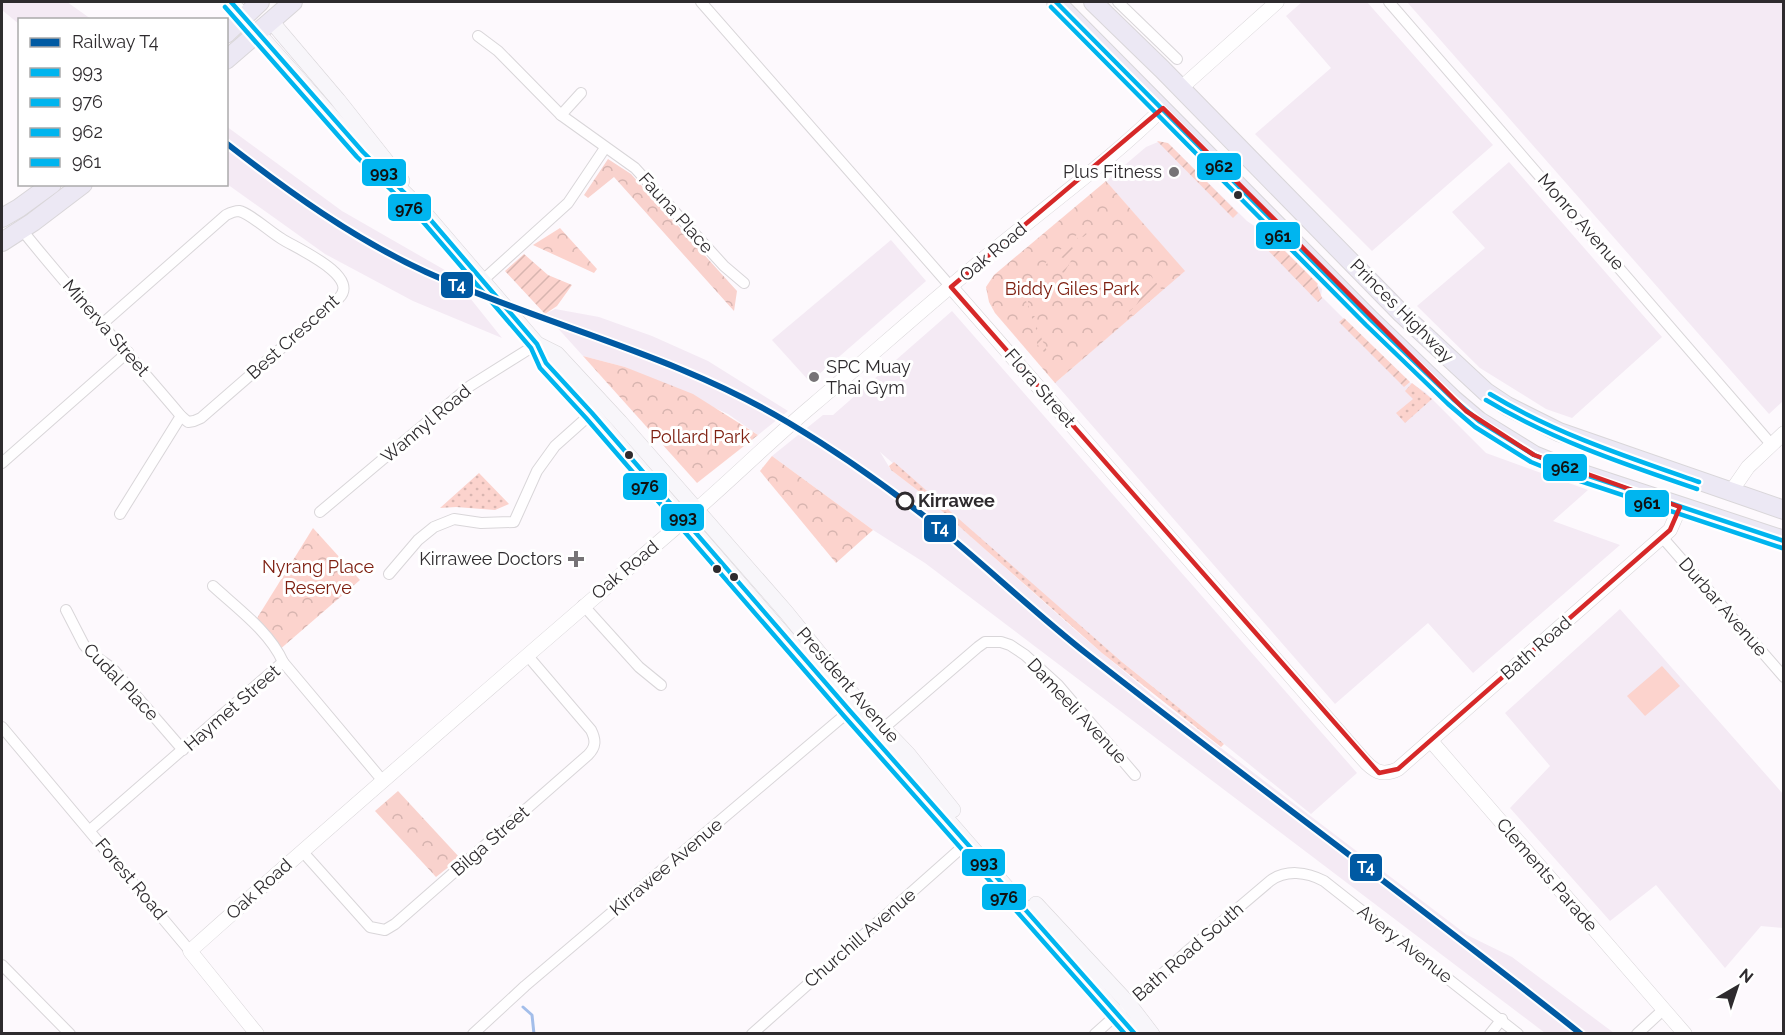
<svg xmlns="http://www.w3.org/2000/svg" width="1785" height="1035" font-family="Raleway,sans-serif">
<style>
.built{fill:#f4eaf4}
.grass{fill:url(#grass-dots)}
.forest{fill:url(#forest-crowns)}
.park{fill:url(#park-crowns)}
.garden{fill:url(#garden-furrows)}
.pitch{fill:#fcd3cd}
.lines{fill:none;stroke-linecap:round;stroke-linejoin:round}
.stream{stroke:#a3beea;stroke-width:3}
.minor-casing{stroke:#d9d6d9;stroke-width:12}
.tertiary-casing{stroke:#d9d6d9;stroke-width:15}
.secondary-casing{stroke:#d9d6d9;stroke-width:16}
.trunk-casing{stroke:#d9d6d9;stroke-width:20}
.minor{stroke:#fffeff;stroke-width:10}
.tertiary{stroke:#fffeff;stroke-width:14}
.secondary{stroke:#f8f6fa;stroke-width:15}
.trunk{stroke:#ece8f4;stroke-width:18}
.bus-1-casing{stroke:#fff;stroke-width:9}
.bus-2-casing{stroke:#fff;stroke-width:9}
.bus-3-casing{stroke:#fff;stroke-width:9}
.bus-4-casing{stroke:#fff;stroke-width:9}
.bus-1{stroke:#00b5ef;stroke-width:4.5}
.bus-2{stroke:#00b5ef;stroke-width:4.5}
.bus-3{stroke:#00b5ef;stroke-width:4.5}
.bus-4{stroke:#00b5ef;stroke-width:4.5}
.rail-1-casing{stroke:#fff;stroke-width:10}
.rail-1{stroke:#005aa3;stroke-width:6}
.marked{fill:none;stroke:#d62828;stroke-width:4.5;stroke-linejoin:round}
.poi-dot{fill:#767376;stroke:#fff;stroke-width:2}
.bus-dot{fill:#2e2b2e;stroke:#fff;stroke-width:2}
.stop-dot{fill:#fff;stroke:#2e2b2e;stroke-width:3}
.labels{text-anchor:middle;stroke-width:6;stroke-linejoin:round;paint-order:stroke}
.poi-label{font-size:18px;fill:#2e2b2e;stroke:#fff;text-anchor:end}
.street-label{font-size:18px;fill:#2e2b2e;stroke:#fff}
.park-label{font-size:18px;fill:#7e2011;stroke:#fff}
.stop-label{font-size:18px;font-weight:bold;fill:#2e2b2e;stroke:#fff;text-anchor:start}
.line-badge{stroke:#fff;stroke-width:2}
.badge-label{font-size:16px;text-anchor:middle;font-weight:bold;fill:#fff}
.pale-badge-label{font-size:16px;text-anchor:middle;font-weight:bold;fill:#111}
</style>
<defs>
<pattern id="grass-dots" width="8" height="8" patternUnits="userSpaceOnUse" patternTransform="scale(1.5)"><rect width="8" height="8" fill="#fcd3cd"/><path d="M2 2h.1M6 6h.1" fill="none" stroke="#d8b5b0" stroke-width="1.8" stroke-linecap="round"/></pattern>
<pattern id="forest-crowns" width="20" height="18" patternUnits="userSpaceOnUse" patternTransform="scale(1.5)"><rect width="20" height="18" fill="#f9d2cd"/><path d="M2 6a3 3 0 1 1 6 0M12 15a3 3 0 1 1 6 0" fill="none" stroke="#d6b4b0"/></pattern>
<pattern id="park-crowns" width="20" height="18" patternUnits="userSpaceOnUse" patternTransform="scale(1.5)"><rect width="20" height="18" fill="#fcd3cd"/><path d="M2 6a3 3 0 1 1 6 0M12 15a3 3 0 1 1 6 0" fill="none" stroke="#d8b5b0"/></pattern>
<pattern id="garden-furrows" width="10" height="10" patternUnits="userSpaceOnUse" patternTransform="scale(1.5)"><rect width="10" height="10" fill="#fcd3cd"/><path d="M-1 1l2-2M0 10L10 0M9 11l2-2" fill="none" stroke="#d8b5b0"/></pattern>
</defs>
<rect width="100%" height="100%" fill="#fdf9fd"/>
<g class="built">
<path d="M 2,2 L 67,2 L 91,19 L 20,20 L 19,24 L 2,10 Z"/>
<path d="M 1302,2 L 1367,2 L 1493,145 L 1372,251 L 1255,134 L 1331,68 L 1286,16 Z"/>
<path d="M 1407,2 L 1783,2 L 1783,401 L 1769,414 Z"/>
<path d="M 226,126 L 342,211 L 450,273 L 502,338 L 413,301 L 325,254 L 227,184 Z"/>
<path d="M 1158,142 L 1167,143 L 1172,147 L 1247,221 L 1269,236 L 1322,289 L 1321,296 L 1403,378 L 1425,392 L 1486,453 L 1588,490 L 1553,521 L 1620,545 L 1473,673 L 1428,623 L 1335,704 L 1055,383 L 1184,271 L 1106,181 L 1146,147 Z"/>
<path d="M 1509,162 L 1662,337 L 1572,418 L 1546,409 L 1480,368 L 1417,306 L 1485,248 L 1452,212 Z"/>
<path d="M 891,240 L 926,281 L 810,382 L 772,340 Z"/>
<path d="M 555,309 L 599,317 L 652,336 L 708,361 L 788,411 L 758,435 L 728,414 L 625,367 L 583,356 L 545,314 Z"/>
<path d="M 952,311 L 1357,773 L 1311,814 L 1122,662 L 880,452 L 891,470 L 928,498 L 1075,630 L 1158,700 L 1467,935 L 1512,957 L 1614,1033 L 1545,1033 L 925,563 L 873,530 L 772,456 L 823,415 L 833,415 Z"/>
<path d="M 1620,609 L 1783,794 L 1783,928 L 1761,926 L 1725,968 L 1656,885 L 1610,921 L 1510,808 L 1550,766 L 1505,713 Z"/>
</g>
<g class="grass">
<path d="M 1412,383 L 1432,399 L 1405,423 L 1396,413 L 1413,399 L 1405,391 Z"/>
<path d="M 894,462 L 1122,662 L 1224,744 L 1221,747 L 1102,653 L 925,496 L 891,470 L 889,466 Z"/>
<path d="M 479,473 L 509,504 L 495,510 L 456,507 L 440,508 Z"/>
</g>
<g class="forest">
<path d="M 608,159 L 631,174 L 737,291 L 734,311 L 614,177 L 588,198 L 584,195 Z"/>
<path d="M 398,791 L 460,858 L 436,877 L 375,811 Z"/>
</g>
<g class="park">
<path d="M 1106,181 L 1185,271 L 1055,383 L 995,313 L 989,302 L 986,287 L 994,275 Z"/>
<path d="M 560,228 L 597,269 L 594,273 L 533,245 Z"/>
<path d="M 583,356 L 625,367 L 693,394 L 758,435 L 697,483 Z"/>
<path d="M 772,456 L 873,530 L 836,563 L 760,471 Z"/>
<path d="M 313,528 L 360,580 L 278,651 L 254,623 Z"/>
</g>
<g class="garden">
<path d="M 1157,141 L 1168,143 L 1238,213 L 1233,218 Z"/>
<path d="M 1081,231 L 1087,234 L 1083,237 L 1080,235 L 1071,246 L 1076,252 L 1064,273 L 1062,272 L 1067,260 L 1059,256 L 1055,262 L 1052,259 L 1041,269 L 1042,274 L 1036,278 L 1037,285 L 1028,295 L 1028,305 L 1033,316 L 1035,316 L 1037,321 L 1035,323 L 1047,351 L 1044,352 L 1037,344 L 1037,332 L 1025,298 L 1034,275 L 1041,267 Z"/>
<path d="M 1268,234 L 1318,284 L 1317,285 L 1322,298 L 1318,302 L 1260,242 Z"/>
<path d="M 524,254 L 548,275 L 572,285 L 557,306 L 545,314 L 505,271 Z"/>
<path d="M 1150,275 L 1162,290 L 1133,316 L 1129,311 L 1133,308 L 1134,309 L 1144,292 L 1146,292 Z"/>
<path d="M 1344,318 L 1410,382 L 1404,387 L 1339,322 Z"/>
</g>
<path class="pitch" d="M 1662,666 L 1680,686 L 1645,716 L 1627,696 Z"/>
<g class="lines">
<path class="stream" d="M 523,1007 L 532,1015 L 534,1034"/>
<defs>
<g id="minor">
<path d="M 701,2 L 951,287"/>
<path d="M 1118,2 L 1177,59"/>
<path d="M 1389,2 L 1771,444"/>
<path d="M 478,36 L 498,51 L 561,115 L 635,168 L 724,266 L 744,283"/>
<path d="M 561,115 L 581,93"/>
<path d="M 22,230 C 73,294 129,354 181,416 L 188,422 L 194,421 L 201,418 L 339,298 C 361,276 296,248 282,239 C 271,233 250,213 239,211 C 234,211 230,213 226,215 L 101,325"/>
<path d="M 483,280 L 568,203 L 605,148"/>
<path d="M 2,463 L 128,352"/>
<path d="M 320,512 L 470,386 L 537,344"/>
<path d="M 120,514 L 181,416"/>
<path d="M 1662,537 L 1784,677"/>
<path d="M 389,574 L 418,540 L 434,527 L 454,519 L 481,523 L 514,522 L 537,471 L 555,446 L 592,413"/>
<path d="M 213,586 C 237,608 270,632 283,662"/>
<path d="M 583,605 L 639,667 L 661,685"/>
<path d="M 66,610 L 84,645 L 92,654 L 112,668 L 183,750"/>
<path d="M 2,727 L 190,951"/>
<path d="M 878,733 L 978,647 L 985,642 L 1001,642 L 1010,645 L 1025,655 L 1058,685 L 1135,775"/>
<path d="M 90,830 L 283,662 L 383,781"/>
<path d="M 302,851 L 370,927 L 385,930 L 395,924 L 588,755 C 596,747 596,740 591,730 L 527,655"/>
<path d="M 2,965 L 70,1034"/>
<path d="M 473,1034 L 525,986 L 840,719 L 856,708"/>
<path d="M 752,1034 L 968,842"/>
<path d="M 1095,1034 L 1191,948 L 1270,881 C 1286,869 1307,872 1324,881 L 1518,1034"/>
<path d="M 1490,1034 L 1502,1019"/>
<path d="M 1637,1034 L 1663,1010"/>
</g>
<g id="tertiary">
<path d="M 231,2 L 245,17"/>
<path d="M 1181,88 L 1277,2"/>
<path d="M 951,287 L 1362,758 C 1373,771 1382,777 1398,769 L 1670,530 L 1680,507"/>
<path d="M 1730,493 L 1748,467 L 1784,433"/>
<path d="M 1431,741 L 1685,1034"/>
<path d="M 257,1034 L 190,951 C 354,804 521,661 688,517 C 730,481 770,441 813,405 C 880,348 946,288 1015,233 C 1065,192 1117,154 1163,108"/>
</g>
<g id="secondary">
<path d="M 271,21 L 338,100 L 402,181"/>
<path d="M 258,33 L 363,152 L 423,211 L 537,344 L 546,363 L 592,413 L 850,711 L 904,770 L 1135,1034"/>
<path d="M 537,344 L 557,354 L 620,422 L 786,612 L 862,706 L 908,754 L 953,810"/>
<path d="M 1036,904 L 1129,1004 L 1152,1034"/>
</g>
<g id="trunk">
<path d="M 1056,2 L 1371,320 L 1453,399 L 1479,421 L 1534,455 L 1571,470 L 1784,540"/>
<path d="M 1093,2 L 1162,69 L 1402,314 L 1486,392 L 1507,406 L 1559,432 L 1784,510"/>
<path d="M 226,34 L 260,2"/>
<path d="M 226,60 L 293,2"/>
<path d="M 2,218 L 19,208 L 52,184"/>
<path d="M 2,242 L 33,222 L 83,184"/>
</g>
</defs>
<use href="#minor" class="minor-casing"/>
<use href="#tertiary" class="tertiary-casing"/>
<use href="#secondary" class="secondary-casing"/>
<use href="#trunk" class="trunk-casing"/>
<use href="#minor" class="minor"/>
<use href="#tertiary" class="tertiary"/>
<use href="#secondary" class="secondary"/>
<use href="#trunk" class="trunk"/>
<defs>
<path id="bus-1" d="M 231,2 L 363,152 L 423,211 L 537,344 L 546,363 L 592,413 L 850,711 L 1135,1034"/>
<path id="bus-2" d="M 225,7 L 357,157 L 418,216 L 531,348 L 540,368 L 586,418 L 844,716 L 1125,1034"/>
<g id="bus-3">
<path d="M 1056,2 L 1371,320 L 1453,399 L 1479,421 L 1534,455 L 1571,470 L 1784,541"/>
<path d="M 1490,394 C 1556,434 1627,457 1699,482"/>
</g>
<g id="bus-4">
<path d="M 1051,7 L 1366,325 L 1448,404 L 1475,427 L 1531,462 L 1568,477 L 1782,548"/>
<path d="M 1486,400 C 1552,440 1624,464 1697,489"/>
</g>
</defs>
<use href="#bus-1" class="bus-1-casing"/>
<use href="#bus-2" class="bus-2-casing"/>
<use href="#bus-3" class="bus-3-casing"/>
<use href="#bus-4" class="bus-4-casing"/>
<use href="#bus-1" class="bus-1"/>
<use href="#bus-2" class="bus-2"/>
<use href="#bus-3" class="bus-3"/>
<use href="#bus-4" class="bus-4"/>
<defs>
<path id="rail-1" d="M 226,143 C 289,192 354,239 426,272 C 546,326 675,354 789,423 C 841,454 890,489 937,526 C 988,568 1035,613 1087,654 C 1250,782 1418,904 1581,1034"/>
</defs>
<use href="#rail-1" class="rail-1-casing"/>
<use href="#rail-1" class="rail-1"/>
</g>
<path class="marked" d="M 1163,108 L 1466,411 L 1534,455 L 1680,507 L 1670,530 L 1398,769 L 1379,773 L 951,287 Z"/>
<g class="poi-dot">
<circle cx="1174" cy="172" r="6"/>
<circle cx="814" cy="377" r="6"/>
<path d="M573 550h6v6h6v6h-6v6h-6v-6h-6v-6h6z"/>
</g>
<g class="bus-dot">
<circle cx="1238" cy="195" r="5"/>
<circle cx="629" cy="455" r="5"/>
<circle cx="717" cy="569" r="5"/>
<circle cx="734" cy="577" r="5"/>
</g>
<circle class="stop-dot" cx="905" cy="501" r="8"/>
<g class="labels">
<g class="poi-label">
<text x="1162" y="178">Plus Fitness</text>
<text x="826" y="373" text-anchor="start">SPC Muay<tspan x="826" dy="21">Thai Gym</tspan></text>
<text x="562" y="565">Kirrawee Doctors</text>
</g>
<g class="street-label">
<text transform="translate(676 213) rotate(48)" y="6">Fauna Place</text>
<text transform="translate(1581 222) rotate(49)" y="6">Monro Avenue</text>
<text transform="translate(993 252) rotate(-40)" y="6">Oak Road</text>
<text transform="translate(1402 311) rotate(45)" y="6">Princes Highway</text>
<text transform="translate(106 328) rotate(49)" y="6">Minerva Street</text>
<text transform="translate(293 337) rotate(-42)" y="6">Best Crescent</text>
<text transform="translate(1040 388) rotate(49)" y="6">Flora Street</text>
<text transform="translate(426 424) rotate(-40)" y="6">Wannyl Road</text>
<text transform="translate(625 570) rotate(-40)" y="6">Oak Road</text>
<text transform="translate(1723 607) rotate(49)" y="6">Durbar Avenue</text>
<text transform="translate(1536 648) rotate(-41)" y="6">Bath Road</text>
<text transform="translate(121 682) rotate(46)" y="6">Cudal Place</text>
<text transform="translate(848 685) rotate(49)" y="6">President Avenue</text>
<text transform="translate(232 708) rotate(-41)" y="6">Haymet Street</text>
<text transform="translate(1077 711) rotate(47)" y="6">Dameeli Avenue</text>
<text transform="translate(490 841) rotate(-41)" y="6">Bilga Street</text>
<text transform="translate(666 867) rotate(-40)" y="6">Kirrawee Avenue</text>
<text transform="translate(1547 875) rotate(49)" y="6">Clements Parade</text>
<text transform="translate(131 879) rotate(50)" y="6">Forest Road</text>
<text transform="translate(259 889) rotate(-42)" y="6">Oak Road</text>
<text transform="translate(860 938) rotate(-41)" y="6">Churchill Avenue</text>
<text transform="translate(1405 944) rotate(38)" y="6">Avery Avenue</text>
<text transform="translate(1188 952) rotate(-41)" y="6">Bath Road South</text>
</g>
<g class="park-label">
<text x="1072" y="295">Biddy Giles Park</text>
<text x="700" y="443">Pollard Park</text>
<text x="318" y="573">Nyrang Place<tspan x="318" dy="21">Reserve</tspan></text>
</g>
<g class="stop-label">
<text x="918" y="507">Kirrawee</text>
</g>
</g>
<g class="line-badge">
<rect x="1196" y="152" width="46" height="29" rx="6" fill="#00b5ef"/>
<rect x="361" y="158" width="46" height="29" rx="6" fill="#00b5ef"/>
<rect x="387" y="193" width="45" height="29" rx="6" fill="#00b5ef"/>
<rect x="1255" y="221" width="46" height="29" rx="6" fill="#00b5ef"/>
<rect x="440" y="271" width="34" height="28" rx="6" fill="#005aa3"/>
<rect x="1542" y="453" width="46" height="29" rx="6" fill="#00b5ef"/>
<rect x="622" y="472" width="46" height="29" rx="6" fill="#00b5ef"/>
<rect x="1624" y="489" width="46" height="29" rx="6" fill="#00b5ef"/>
<rect x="660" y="503" width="45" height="29" rx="6" fill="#00b5ef"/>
<rect x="923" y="514" width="34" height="29" rx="6" fill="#005aa3"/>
<rect x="961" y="848" width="45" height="29" rx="6" fill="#00b5ef"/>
<rect x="1349" y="853" width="34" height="29" rx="6" fill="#005aa3"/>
<rect x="981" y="883" width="46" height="28" rx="6" fill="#00b5ef"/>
</g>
<g class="badge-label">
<text x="457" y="291">T4</text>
<text x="940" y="534">T4</text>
<text x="1366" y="873">T4</text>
</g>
<g class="pale-badge-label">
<text x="1219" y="172">962</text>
<text x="384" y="178">993</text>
<text x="409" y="214">976</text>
<text x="1278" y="242">961</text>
<text x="1565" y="473">962</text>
<text x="645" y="492">976</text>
<text x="1647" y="509">961</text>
<text x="683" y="523">993</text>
<text x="984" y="868">993</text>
<text x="1004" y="903">976</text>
</g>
<rect width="1785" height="1035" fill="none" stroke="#2e2b2e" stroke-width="6"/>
<rect x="18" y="18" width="210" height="168" fill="#ffffff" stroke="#abaaab" stroke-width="1.5"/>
<rect x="30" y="38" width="30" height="9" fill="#005aa3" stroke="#abaaab" stroke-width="1.5"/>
<text x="72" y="48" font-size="18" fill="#2e2b2e">Railway T4</text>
<rect x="30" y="68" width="30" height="9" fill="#00b5ef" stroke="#abaaab" stroke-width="1.5"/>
<text x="72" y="78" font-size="18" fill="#2e2b2e">993</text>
<rect x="30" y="98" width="30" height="9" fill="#00b5ef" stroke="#abaaab" stroke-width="1.5"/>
<text x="72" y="108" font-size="18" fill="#2e2b2e">976</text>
<rect x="30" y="128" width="30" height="9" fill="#00b5ef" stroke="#abaaab" stroke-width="1.5"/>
<text x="72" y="138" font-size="18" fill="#2e2b2e">962</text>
<rect x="30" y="158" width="30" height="9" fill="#00b5ef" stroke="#abaaab" stroke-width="1.5"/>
<text x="72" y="168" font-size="18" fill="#2e2b2e">961</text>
<g transform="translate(1737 987) rotate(39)" stroke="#ffffff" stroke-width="4.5" paint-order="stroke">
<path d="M0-4.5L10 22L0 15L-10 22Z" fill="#2e2b2e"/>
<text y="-9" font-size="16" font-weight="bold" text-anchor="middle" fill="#2e2b2e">N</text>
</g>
</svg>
